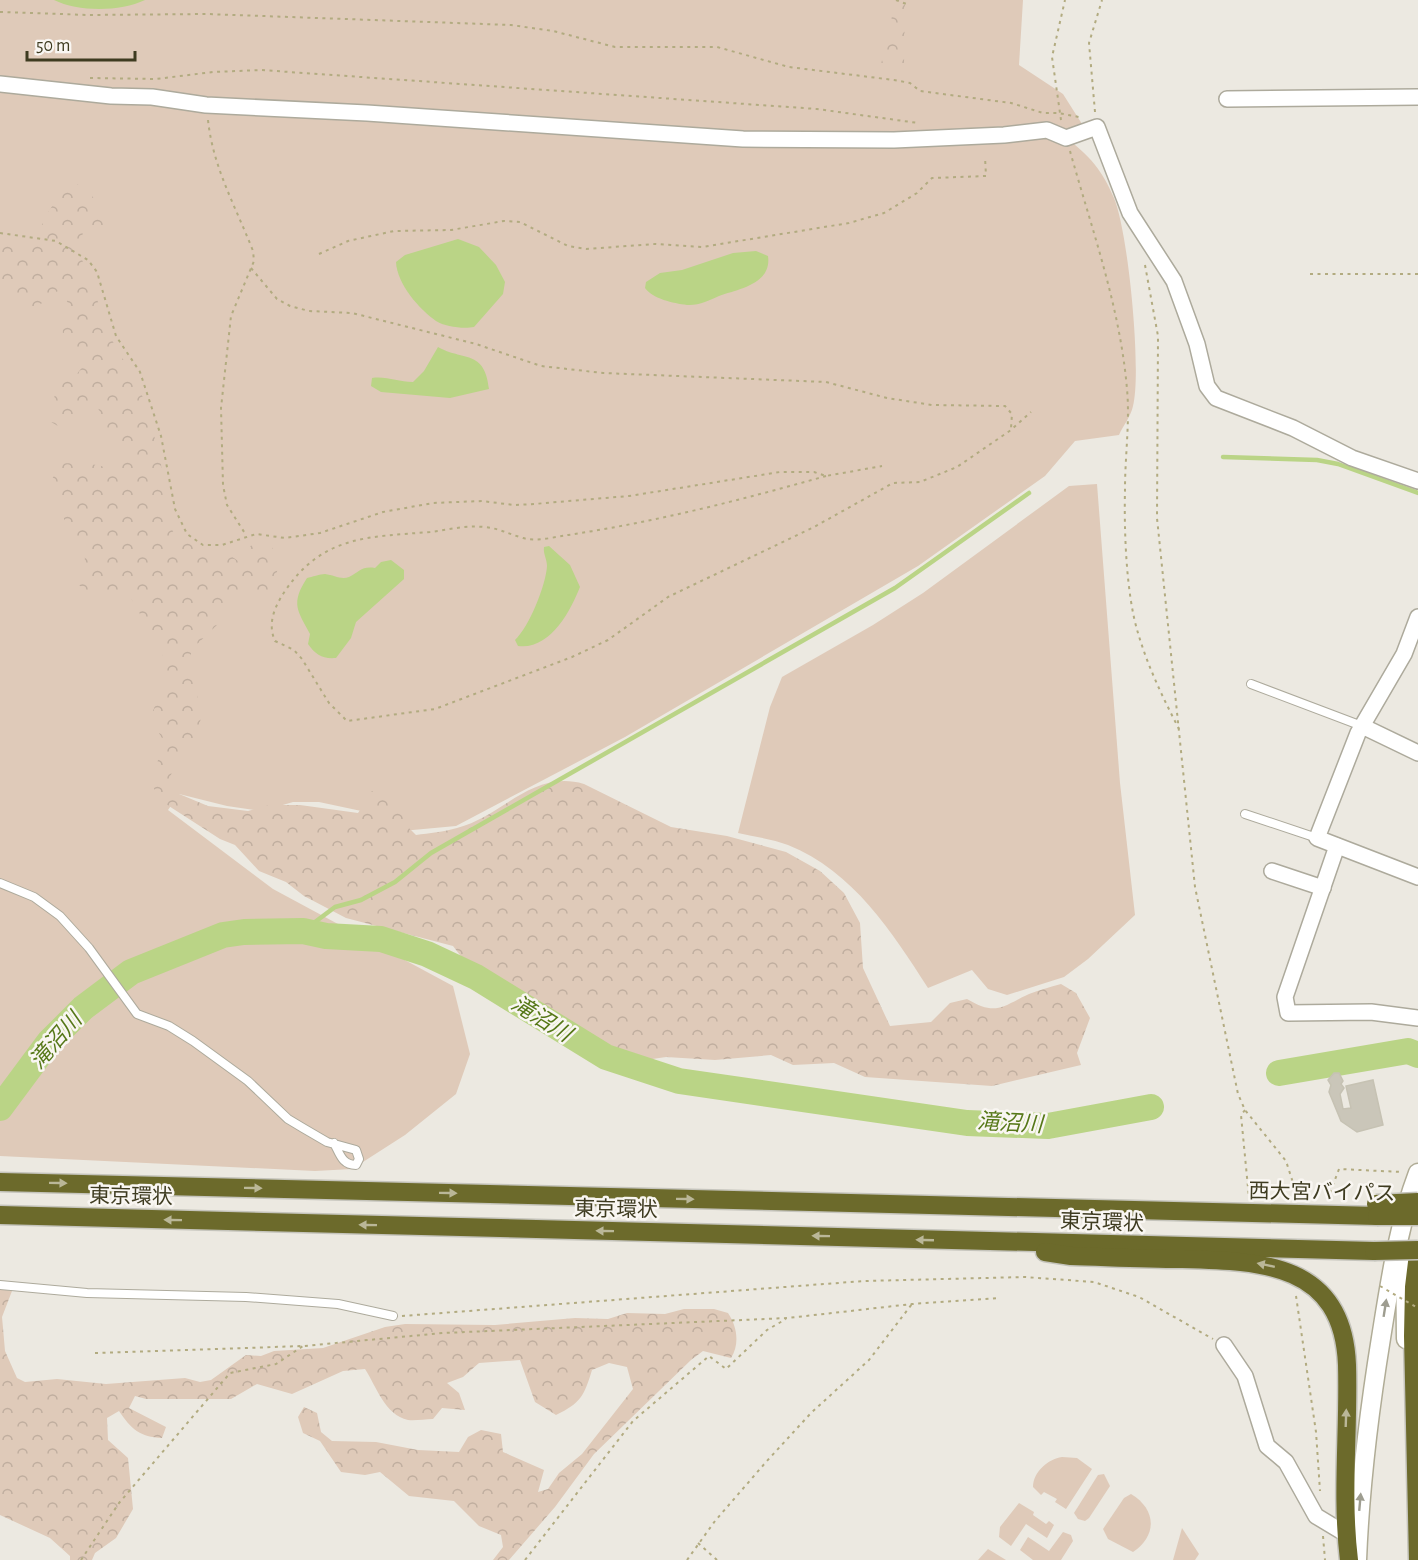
<svg xmlns="http://www.w3.org/2000/svg" width="1418" height="1560" font-family="'Alegreya Sans','Noto Sans JP',sans-serif">
<style>
.grass{fill:#dfcab9}
.forest{fill:url(#forest-crowns)}
.water{fill:#bad486}
.lines{fill:none;stroke-linecap:round;stroke-linejoin:round}
.stream{stroke:#bad486;stroke-width:4.5}
.river{stroke:#bad486;stroke-width:26}
.building{fill:#cac6b9;stroke:#c6c2b3;stroke-width:1.5}
.lane-casing{stroke:#adaa9c;stroke-width:10}
.street-casing{stroke:#adaa9c;stroke-width:18}
.secondary-casing{stroke:#b0ac96;stroke-width:21}
.highway-casing{stroke:#c5c4bc;stroke-width:21}
.path{stroke:#b2ab80;stroke-width:2;stroke-dasharray:3 4.5;stroke-linecap:butt}
.lane{stroke:#fff;stroke-width:8}
.street{stroke:#fff;stroke-width:15}
.secondary{stroke:#fff;stroke-width:18}
.highway{stroke:#6c6a2b;stroke-width:18}
.highway-bridge-casing{stroke:#c5c4bc;stroke-width:21;stroke-linecap:butt}
.path-bridge{stroke:#b2ab80;stroke-width:2;stroke-dasharray:3 4.5;stroke-linecap:butt}
.highway-bridge{stroke:#6c6a2b;stroke-width:18}
.oneway{fill:#bab798}
.oneway2{fill:#9e9d90}
.labels{text-anchor:middle;stroke-width:5;stroke-linejoin:round;paint-order:stroke}
.street-label{font-size:21px;fill:#3e3b20;stroke:#f9f6f2}
.water-label{font-size:22px;font-style:italic;fill:#567818;stroke:#f9f6f2}
</style>
<defs>
<pattern id="forest-crowns" width="20" height="18" patternUnits="userSpaceOnUse" patternTransform="scale(1.5)"><rect width="20" height="18" fill="#dfcab9"/><path d="M2 6a3 3 0 1 1 6 0M12 15a3 3 0 1 1 6 0" fill="none" stroke="#c0ae9f"/></pattern>
</defs>
<rect width="100%" height="100%" fill="#ece9e1"/>
<g class="grass">
<path d="M 0,0 L 1023,0 L 1019,65 L 1063,94 L 1082,124 L 1066,138 C 1090,156 1102,170 1114,198 C 1128,231 1142,371 1133,406 C 1131,416 1123,426 1119,435 L 1075,441 L 1045,476 L 918,566 L 625,737 L 456,826 L 402,831 L 366,812 L 319,802 L 293,802 L 262,811 L 227,806 L 179,794 L 168,810 L 273,889 L 453,986 L 470,1054 L 456,1094 L 405,1135 L 352,1169 L 315,1171 L 0,1156 Z"/>
<path d="M 1097,484 L 1120,783 L 1135,915 L 1088,959 L 1064,977 L 1007,995 L 988,989 L 972,970 L 928,988 C 892,932 853,871 788,845 C 773,839 755,837 738,833 L 770,707 L 782,677 L 873,625 L 923,593 L 1069,486 Z"/>
<path d="M 1062,1457 L 1077,1458 L 1092,1469 L 1066,1509 L 1055,1502 L 1057,1499 L 1044,1492 L 1041,1495 L 1033,1487 C 1033,1472 1048,1459 1062,1457 Z"/>
<path d="M 1104,1474 L 1110,1486 L 1089,1518 L 1085,1521 L 1078,1519 L 1074,1513 L 1098,1475 Z"/>
<path d="M 1131,1494 C 1156,1509 1158,1535 1133,1552 L 1108,1539 L 1103,1529 L 1124,1498 Z"/>
<path d="M 1019,1503 L 1034,1512 L 1033,1515 L 1046,1524 L 1049,1521 L 1054,1525 L 1047,1538 L 1026,1524 L 1011,1546 L 999,1537 L 1000,1527 Z"/>
<path d="M 1182,1528 L 1199,1554 L 1195,1560 L 1173,1560 Z"/>
<path d="M 1063,1532 L 1071,1535 L 1073,1541 L 1061,1560 L 1033,1560 L 1020,1550 L 1028,1537 L 1049,1551 Z"/>
<path d="M 988,1549 L 1006,1560 L 978,1560 Z"/>
</g>
<g class="forest">
<path d="M 890,0 L 905,0 L 904,65 L 890,67 L 881,64 L 892,23 Z"/>
<path d="M 77,184 L 91,193 L 96,204 L 104,206 L 107,214 L 103,225 L 83,228 L 81,258 L 91,278 L 106,330 L 138,385 L 148,411 L 161,463 L 164,515 L 176,537 L 231,556 L 244,565 L 253,559 L 249,547 L 255,543 L 270,542 L 279,565 L 270,594 L 247,596 L 234,601 L 216,626 L 192,649 L 189,663 L 202,715 L 190,754 L 175,766 L 170,777 L 172,791 L 208,806 L 248,811 L 269,805 L 300,805 L 358,813 L 364,804 L 364,795 L 375,790 L 402,801 L 406,811 L 403,822 L 416,835 C 429,833 444,832 457,828 C 502,817 532,769 584,784 L 671,827 L 727,836 L 786,852 L 820,871 L 844,893 L 860,923 L 863,968 L 890,1026 L 931,1022 L 950,1003 L 967,999 C 996,1016 1001,1007 1029,994 C 1039,990 1050,987 1061,984 L 1076,993 L 1090,1018 L 1077,1053 L 1081,1065 L 992,1086 L 865,1077 L 834,1063 L 793,1065 L 771,1055 L 715,1060 L 666,1057 L 639,1061 L 535,1005 L 463,959 L 453,946 L 346,918 L 304,896 L 286,882 L 259,871 L 235,845 L 220,839 L 158,799 L 152,783 L 154,770 L 165,743 L 154,725 L 153,711 L 166,677 L 162,650 L 145,635 L 139,611 L 124,587 L 109,596 L 85,590 L 73,580 L 82,569 L 85,558 L 64,532 L 64,506 L 51,481 L 61,463 C 71,464 83,462 91,464 C 104,466 106,469 121,468 L 118,450 L 97,406 L 84,402 L 68,432 L 46,419 L 55,395 L 53,383 L 59,373 L 76,375 L 84,365 C 79,352 60,341 63,328 C 64,322 69,315 71,309 L 61,290 L 48,295 L 38,308 L 21,307 L 7,288 L 0,283 L 0,237 L 25,243 L 38,236 C 44,214 57,195 77,184 Z"/>
<path d="M 0,1288 L 12,1291 L 2,1317 L 3,1328 L 5,1351 L 17,1378 L 25,1382 L 57,1379 L 106,1384 L 185,1378 L 200,1382 L 211,1380 L 246,1355 L 261,1356 L 274,1351 L 323,1348 L 385,1327 L 405,1324 L 495,1325 L 575,1318 L 608,1319 L 627,1313 L 665,1314 L 684,1309 L 714,1309 L 728,1313 C 737,1326 740,1344 731,1358 L 703,1351 L 691,1360 L 594,1454 L 555,1507 L 509,1560 L 493,1560 L 503,1547 L 501,1535 L 479,1526 L 454,1501 L 409,1496 L 380,1472 L 365,1475 L 341,1472 L 320,1441 L 303,1433 L 298,1417 L 304,1407 L 317,1413 L 321,1432 L 332,1441 L 376,1442 L 418,1450 L 459,1452 L 468,1437 L 481,1430 L 501,1434 L 503,1452 L 544,1470 L 538,1492 L 548,1489 L 559,1473 L 582,1454 L 633,1389 L 627,1367 L 609,1363 L 592,1370 C 584,1396 581,1403 556,1415 L 535,1402 L 520,1360 L 479,1363 L 463,1377 L 447,1383 L 459,1393 L 465,1410 L 442,1408 L 433,1419 C 425,1419 415,1421 408,1420 C 385,1415 376,1386 365,1369 L 343,1371 L 292,1394 L 257,1384 L 231,1399 L 146,1399 L 135,1396 L 129,1408 L 166,1427 L 162,1438 C 140,1437 131,1429 119,1411 L 107,1418 L 108,1440 L 128,1458 L 133,1509 L 116,1538 L 95,1553 L 92,1560 L 70,1560 L 70,1556 L 50,1538 L 0,1515 Z"/>
</g>
<g class="water">
<path d="M 54,0 L 145,0 C 120,12 78,12 54,0 Z"/>
<path d="M 458,239 L 479,247 L 496,265 L 505,282 L 503,294 L 474,327 C 464,329 445,327 436,321 C 419,309 397,284 396,262 L 405,255 Z"/>
<path d="M 756,251 L 768,256 C 772,284 739,289 719,296 C 710,300 698,306 687,305 C 673,303 653,299 645,288 L 646,282 L 660,273 L 682,270 L 733,253 Z"/>
<path d="M 438,347 C 462,361 485,349 489,389 L 450,398 L 381,392 L 371,386 L 372,378 C 387,376 398,382 413,382 L 424,371 Z"/>
<path d="M 549,546 L 570,565 L 580,587 C 570,612 550,650 518,646 L 515,640 C 529,627 546,585 547,566 C 547,559 543,554 544,547 Z"/>
<path d="M 391,560 L 404,570 L 404,579 L 356,622 L 351,638 L 336,658 C 322,659 316,655 308,644 L 310,634 C 298,611 290,604 307,578 C 312,577 320,574 325,574 C 334,575 341,580 349,577 C 360,572 361,566 375,568 L 381,562 Z"/>
</g>
<g class="lines">
<g class="stream">
<path d="M 1223,457 L 1317,460 L 1338,464 L 1418,493"/>
<path d="M 303,931 L 335,907 L 361,900 L 395,882 L 431,853 L 895,588 L 1029,493"/>
</g>
<g class="river">
<path d="M 1279,1073 L 1408,1051 L 1418,1055"/>
<path d="M 0,1108 L 49,1042 L 83,1008 L 131,972 L 223,935 L 244,932 L 303,931 L 326,936 L 381,939 L 427,954 L 476,977 L 606,1057 L 679,1081 L 967,1123 L 1048,1126 L 1151,1107"/>
</g>
</g>
<path class="building" d="M 1334,1073 L 1339,1073 L 1343,1081 L 1341,1084 L 1344,1088 L 1340,1094 L 1343,1109 L 1351,1108 L 1346,1086 L 1373,1080 L 1383,1125 L 1357,1132 L 1341,1121 L 1329,1092 L 1331,1085 L 1328,1080 Z"/>
<g class="lines">
<defs>
<g id="lane">
<path d="M 1251,684 L 1362,726"/>
<path d="M 1245,814 L 1317,838"/>
<path d="M 0,883 L 34,897 L 60,916 L 89,948 L 137,1014 L 169,1026 L 193,1041 L 248,1081 L 288,1119 L 303,1128 L 327,1142 L 356,1150 L 359,1159 L 356,1165 C 342,1165 340,1154 334,1143"/>
<path d="M 0,1285 L 87,1293 L 246,1297 L 338,1304 L 393,1316"/>
</g>
<g id="street">
<path d="M 0,84 L 111,96 L 152,97 L 206,105 L 367,113 L 743,139 L 894,140 L 1004,135 L 1047,130 L 1066,138 L 1097,127 L 1130,213 L 1174,281 L 1197,344 L 1207,386 L 1216,398 L 1293,428 L 1352,458 L 1418,481"/>
<path d="M 1227,99 L 1418,97"/>
<path d="M 1418,617 L 1404,654 L 1358,733 L 1317,838 L 1418,877"/>
<path d="M 1362,726 L 1418,753"/>
<path d="M 1337,846 L 1285,997 L 1288,1013 L 1371,1012 L 1418,1018"/>
<path d="M 1272,871 L 1323,888"/>
<path d="M 1224,1345 L 1245,1376 L 1267,1446 L 1286,1462 L 1316,1516 L 1346,1534"/>
</g>
<g id="secondary">
<path d="M 1405,1252 L 1406,1339"/>
<path d="M 1357,1560 C 1360,1485 1369,1412 1381,1338 C 1390,1282 1398,1226 1418,1173"/>
</g>
<g id="highway">
<path d="M 0,1182 L 1377,1216"/>
<path d="M 0,1215 L 1374,1251"/>
<path d="M 1045,1252 L 1071,1256 C 1107,1257 1144,1259 1180,1259 C 1260,1261 1343,1262 1347,1365 C 1349,1430 1341,1495 1349,1560"/>
<path d="M 1418,1560 L 1413,1336 L 1414,1287 L 1418,1254"/>
</g>
</defs>
<use href="#lane" class="lane-casing"/>
<use href="#street" class="street-casing"/>
<use href="#secondary" class="secondary-casing"/>
<use href="#highway" class="highway-casing"/>
<g class="path">
<path d="M 896,0 L 909,5"/>
<path d="M 0,12 L 89,15 L 207,14 L 511,25 L 553,31 L 615,47 L 717,47 L 789,67 L 894,80 L 910,83 L 920,91 L 1011,103 L 1043,113 L 1058,113 L 1079,117"/>
<path d="M 90,78 L 156,79 L 213,72 L 261,70 L 817,109 L 918,123"/>
<path d="M 1095,112 L 1089,43 L 1102,0"/>
<path d="M 208,120 C 213,168 236,207 253,251 L 254,261 L 231,316 L 221,408 L 223,485 L 227,505 L 246,535"/>
<path d="M 1061,120 L 1052,57 L 1065,0"/>
<path d="M 1070,151 C 1092,230 1120,307 1127,389 C 1130,422 1125,456 1125,489 C 1124,530 1126,594 1138,633 C 1148,667 1163,698 1179,729"/>
<path d="M 0,233 L 56,241 L 88,260 L 97,272 L 116,336 L 140,372 L 161,436 L 175,509 L 187,534 L 203,545 L 222,545 L 256,534 L 285,538 L 320,533 L 383,512 L 433,503 L 482,501 L 514,505 L 534,504 L 629,496 L 780,472 L 814,472 L 826,476 L 882,466"/>
<path d="M 319,254 L 348,241 L 394,231 L 451,230 L 504,221 L 520,222 L 568,246 L 586,249 L 655,244 L 702,247 L 849,223 L 884,213 L 917,193 L 932,178 L 986,176 L 985,157"/>
<path d="M 1145,265 L 1158,336 L 1157,518 L 1195,887 L 1238,1094 L 1245,1110 L 1286,1161 L 1295,1189"/>
<path d="M 251,268 L 277,299 L 290,306 L 309,311 L 352,313 L 476,344 L 541,366 L 603,373 L 826,382 L 887,398 L 932,405 L 1005,406 L 1012,414 L 1011,428"/>
<path d="M 1310,274 L 1418,274"/>
<path d="M 826,476 C 741,500 655,522 568,535 C 554,537 537,542 523,538 C 509,534 498,528 484,527 C 465,525 448,530 430,532 C 369,537 323,535 285,591 C 275,606 267,623 275,641 L 294,650 L 302,659 L 329,703 L 347,721 L 435,709 L 572,657 L 608,640 L 668,597 L 814,527 L 893,483 L 920,482 L 957,467 L 1011,430 L 1031,412"/>
<path d="M 1245,1110 L 1241,1115 L 1249,1198"/>
<path d="M 1326,1198 L 1328,1198 L 1339,1169 L 1402,1172"/>
<path d="M 1296,1296 L 1316,1432 L 1320,1491"/>
<path d="M 402,1316 L 864,1281 L 1025,1277 L 1094,1282 L 1139,1297 L 1213,1339"/>
<path d="M 95,1353 L 304,1346 L 443,1333 L 788,1318 L 912,1304 L 999,1298"/>
<path d="M 1323,1536 L 1325,1560"/>
<path d="M 698,1543 L 717,1560"/>
<path d="M 81,1560 L 119,1503 L 230,1373 L 276,1364 L 303,1346"/>
<path d="M 525,1560 L 633,1421 L 709,1356 L 726,1369 L 767,1330 L 786,1319"/>
<path d="M 687,1560 L 715,1521 L 766,1462 L 811,1413 L 869,1360 L 912,1304"/>
</g>
<use href="#lane" class="lane"/>
<use href="#street" class="street"/>
<use href="#secondary" class="secondary"/>
<use href="#highway" class="highway"/>
<defs>
<g id="highway-bridge">
<path d="M 1376,1204 L 1418,1202"/>
<path d="M 1377,1216 L 1418,1216"/>
<path d="M 1374,1251 L 1418,1250"/>
</g>
</defs>
<use href="#highway-bridge" class="highway-bridge-casing"/>
<path class="path-bridge" d="M 1380,1286 L 1418,1308"/>
<use href="#highway-bridge" class="highway-bridge"/>
</g>
<defs><path id="oneway-solid" d="M-6-.8H1V-3.2L6.5 0L1 3.2V.8H-6Z" transform="scale(1.5)"/></defs>
<g class="oneway">
<use href="#oneway-solid" transform="translate(58 1183) rotate(1)"/>
<use href="#oneway-solid" transform="translate(253 1188) rotate(1)"/>
<use href="#oneway-solid" transform="translate(448 1193) rotate(1)"/>
<use href="#oneway-solid" transform="translate(685 1199) rotate(1)"/>
<use href="#oneway-solid" transform="translate(173 1220) rotate(-179)"/>
<use href="#oneway-solid" transform="translate(368 1225) rotate(-179)"/>
<use href="#oneway-solid" transform="translate(605 1231) rotate(-179)"/>
<use href="#oneway-solid" transform="translate(821 1236) rotate(-179)"/>
<use href="#oneway-solid" transform="translate(925 1240) rotate(-178)"/>
<use href="#oneway-solid" transform="translate(1266 1265) rotate(-168)"/>
<use href="#oneway-solid" transform="translate(1346 1418) rotate(-88)"/>
</g>
<g class="oneway2">
<use href="#oneway-solid" transform="translate(1385 1308) rotate(-81)"/>
<use href="#oneway-solid" transform="translate(1360 1502) rotate(-85)"/>
</g>
<g class="labels">
<g class="street-label">
<text transform="translate(1322 1192) rotate(1)" y="7">西大宮バイパス</text>
<text transform="translate(131 1196) rotate(1)" y="7">東京環状</text>
<text transform="translate(616 1209) rotate(1)" y="7">東京環状</text>
<text transform="translate(1102 1222) rotate(2)" y="7">東京環状</text>
</g>
<g class="water-label">
<text transform="translate(542 1018) rotate(32)" y="8">滝沼川</text>
<text transform="translate(55 1040) rotate(-49)" y="8">滝沼川</text>
<text transform="translate(1010 1122) rotate(3)" y="8">滝沼川</text>
</g>
</g>
<path d="M27 51v9h108v-9" fill="none" stroke="#3e3b20" stroke-width="3"/>
<text x="36" y="51" font-size="18" fill="#3e3b20" stroke="#f9f6f2" stroke-width="4.5" paint-order="stroke">50 m</text>
</svg>
